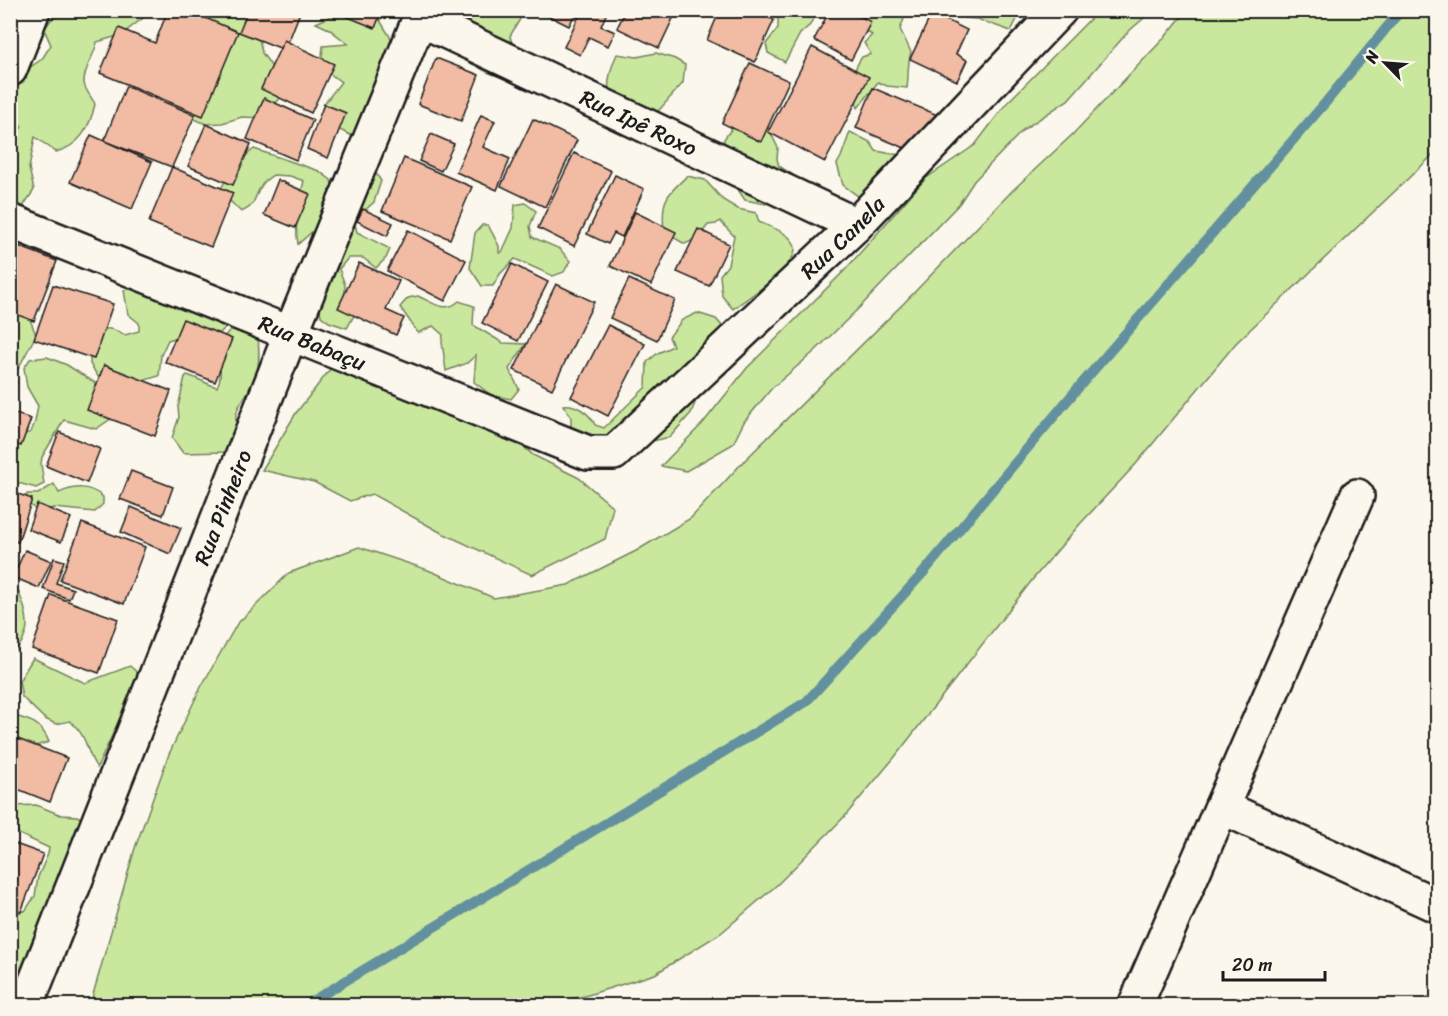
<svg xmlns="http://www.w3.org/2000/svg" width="1448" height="1016" font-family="Sriracha,sans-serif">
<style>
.green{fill:#cae79e;stroke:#73825d;stroke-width:1.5}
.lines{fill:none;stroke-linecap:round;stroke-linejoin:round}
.stream{stroke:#63909e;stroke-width:10}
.building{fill:#f1bba4;stroke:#1c1c1c;stroke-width:1.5}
.minor-casing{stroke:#1c1c1c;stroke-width:38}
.minor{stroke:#fbf7ec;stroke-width:33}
.labels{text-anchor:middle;stroke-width:5;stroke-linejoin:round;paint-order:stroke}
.street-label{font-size:22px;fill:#1c1c1c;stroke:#fbf7ec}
</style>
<rect width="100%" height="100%" fill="#fbf7ec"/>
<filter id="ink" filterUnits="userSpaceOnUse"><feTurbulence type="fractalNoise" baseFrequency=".0167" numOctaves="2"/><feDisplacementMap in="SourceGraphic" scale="12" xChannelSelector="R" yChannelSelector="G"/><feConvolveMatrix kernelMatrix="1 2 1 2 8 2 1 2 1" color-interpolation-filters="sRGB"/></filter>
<g filter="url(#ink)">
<g class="green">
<path d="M 1099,10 L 1152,11 L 1128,32 L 1068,100 L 1024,129 L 974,181 L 959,204 L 859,308 L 815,351 L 772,388 L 744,422 L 733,444 L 686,471 L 661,466 L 703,423 L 747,368 L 845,270 L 925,179 L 975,145 L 1006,104 Z"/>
<path d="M 1187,10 L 1437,11 L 1437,151 L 1236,343 L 1136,464 L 1080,524 L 1033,579 L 894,758 L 845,816 L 778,884 L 721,933 L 655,974 L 585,996 L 536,1005 L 90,1005 L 135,848 L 169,754 L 201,687 L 237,624 L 289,573 L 359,547 L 428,570 L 494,598 L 568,585 L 636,551 L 691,518 L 742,463 L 904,303 L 1013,190 L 1072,135 L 1166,36 Z"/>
<path d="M 58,11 L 152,11 L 121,35 L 97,42 C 95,55 83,69 84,83 C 85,90 92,98 95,104 C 90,127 80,146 56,152 L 35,137 L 29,168 L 34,190 L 22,208 L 11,199 L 10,143 L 22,127 L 11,108 L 11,97 L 26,70 L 42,59 L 51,45 L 44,29 Z"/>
<path d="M 212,11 L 254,11 L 262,53 L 282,81 L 280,98 L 265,118 L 242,117 L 222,123 L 206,124 L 176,111 L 175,91 L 201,44 Z"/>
<path d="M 342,11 L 378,17 L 395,45 L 363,141 L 327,124 L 324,104 L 341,82 L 321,67 L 323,46 L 348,44 L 329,29 L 316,23 Z"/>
<path d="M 458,11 L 521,11 L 523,14 L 510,36 L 513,48 L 514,69 L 503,78 C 496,75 486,73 480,68 C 469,57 451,25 458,11 Z"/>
<path d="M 767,11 L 817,11 L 810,25 L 800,34 L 785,62 L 768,53 L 766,44 L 778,28 L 778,15 Z"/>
<path d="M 857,11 L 913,11 L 906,14 L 900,29 L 911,52 C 907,64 909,75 907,88 L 887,86 L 878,82 L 858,108 C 851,90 850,73 862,57 L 871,54 L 864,43 L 872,35 L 854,24 Z"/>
<path d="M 954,11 L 1014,11 L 1017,19 L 1011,31 L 977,19 L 965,18 Z"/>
<path d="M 656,53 L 675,59 L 685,65 L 683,83 L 653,117 L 610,115 C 608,89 606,78 617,54 L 637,57 Z"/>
<path d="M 738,120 L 753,120 L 768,127 L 778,148 L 777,159 L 779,166 L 793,175 L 766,204 L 745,200 L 723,167 L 724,139 Z"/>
<path d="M 850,132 L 870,142 L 876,151 L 899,155 L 902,162 L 862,199 L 843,185 L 837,164 L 841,157 Z"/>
<path d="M 254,149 L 319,171 L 331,180 L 337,204 L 329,217 L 298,244 C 294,223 298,202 304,181 L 290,176 L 273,175 C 269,178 264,181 262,185 C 253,197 257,206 241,212 L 220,191 L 232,167 Z"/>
<path d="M 374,170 L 381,181 L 374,202 L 354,220 L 357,232 L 390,249 L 386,258 L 376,268 L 363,258 L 348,258 L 339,269 L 345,285 L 345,294 L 357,310 L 347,328 L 329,322 L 321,316 L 318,300 Z"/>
<path d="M 687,176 L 705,180 L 723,200 L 738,209 L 756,213 L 759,222 C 770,227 789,232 794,244 C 803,264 747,298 733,309 L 722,296 L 720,275 L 728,265 L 734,236 L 720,221 L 716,224 L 708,225 L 698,238 L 685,244 L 664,232 C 661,200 665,197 687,176 Z"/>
<path d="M 525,203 L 536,211 L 530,226 L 532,237 L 560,249 L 570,261 L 564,272 L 553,276 L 515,259 L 500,274 L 493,286 L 482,286 L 470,268 L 475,233 L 482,225 L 488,225 L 499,246 L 499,253 L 502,252 L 513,228 L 515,205 Z"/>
<path d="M 152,285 L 222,313 L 225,328 L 210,343 L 186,335 L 168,340 L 161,355 L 159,376 L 132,384 L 99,378 L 90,364 L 91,340 C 105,326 108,326 125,335 L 139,331 L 139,323 L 128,314 L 124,290 Z"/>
<path d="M 418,296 C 432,302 445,314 459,301 L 474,306 L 473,325 L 503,343 L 526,344 L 509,369 L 519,389 L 511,399 L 491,395 L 474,382 L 476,355 L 467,363 L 446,371 L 442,342 L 443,335 L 433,326 L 418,333 L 400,307 L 408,298 Z"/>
<path d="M 11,308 L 28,314 L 36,335 L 18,369 L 11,368 Z"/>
<path d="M 697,313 L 716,319 L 723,327 L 722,332 L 731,360 L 725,374 L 699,393 L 691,413 L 670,437 L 648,442 L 620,463 L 571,430 L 571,417 L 563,405 C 575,403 590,413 595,425 L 604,428 L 646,387 L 647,362 L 658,353 L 673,346 L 669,337 L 682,320 Z"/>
<path d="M 240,323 L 258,332 C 258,346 261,361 256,375 C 247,403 231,401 237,435 L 227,452 L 183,453 L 172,438 L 179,417 L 178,407 L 185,377 L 187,375 C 198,378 206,384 217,387 C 226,369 213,358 222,340 C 225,333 234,328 240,323 Z"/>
<path d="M 47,357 L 67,365 L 103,388 L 121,412 L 96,429 L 64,420 L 42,457 L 41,464 L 44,484 L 36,488 L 11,481 L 11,439 L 31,432 L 35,422 L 38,406 L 27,387 L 24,368 L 30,359 Z"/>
<path d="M 331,368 L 356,376 L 427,408 L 465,410 L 505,430 L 533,455 L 579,478 L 613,507 L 605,539 L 532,575 L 438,531 L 372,494 L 350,501 L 314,482 L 262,470 L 296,413 Z"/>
<path d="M 54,484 L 59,493 C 75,486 89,485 103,497 L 103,504 L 95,512 L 54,508 L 37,511 L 25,500 L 27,494 L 38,494 Z"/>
<path d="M 11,576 L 13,577 C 24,608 39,629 11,655 Z"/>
<path d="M 33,658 L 85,683 L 130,666 L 140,675 L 97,768 C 84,749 90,739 70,721 L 56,724 L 45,719 L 22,697 L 19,681 Z"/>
<path d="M 11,715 C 30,720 41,722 49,742 L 11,753 Z"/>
<path d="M 36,805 L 61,815 L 77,816 L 81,818 L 84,830 L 11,1004 L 11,988 L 13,976 L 10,963 L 10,911 L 25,911 L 35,896 L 38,877 L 48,854 L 49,848 L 19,834 L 11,817 L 15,806 Z"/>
</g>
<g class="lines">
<path class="stream" d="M 304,1006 L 806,702 L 923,573 L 1072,395 L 1326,102 L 1401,10"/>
</g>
<g class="building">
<path d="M 168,10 L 187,10 L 238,32 L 203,116 L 100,73 L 119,28 L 155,43 Z"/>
<path d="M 206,10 L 222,10 L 220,16 Z"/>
<path d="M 248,10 L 301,10 L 285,50 L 239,32 Z"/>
<path d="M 331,10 L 382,10 L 375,28 Z"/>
<path d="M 537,10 L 577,10 L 569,26 Z"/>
<path d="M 582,10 L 608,10 L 601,26 L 615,32 L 608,46 L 589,37 L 580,55 L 564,47 Z"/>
<path d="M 626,10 L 677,10 L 659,48 L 617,28 Z"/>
<path d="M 720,10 L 754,10 L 774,20 L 755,62 L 707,40 Z"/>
<path d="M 830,10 L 848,10 L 871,22 L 851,60 L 814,40 Z"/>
<path d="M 932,13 L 967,30 L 956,54 L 967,60 L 957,81 L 910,59 Z"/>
<path d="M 284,40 L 334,64 L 311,113 L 261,89 Z"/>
<path d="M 812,47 L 869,77 L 825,162 L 768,132 Z"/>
<path d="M 436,58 L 479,75 L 461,121 L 418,104 Z"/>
<path d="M 750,63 L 789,81 L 761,142 L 722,123 Z"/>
<path d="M 126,86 L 195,115 L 172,167 L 104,141 Z"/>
<path d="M 873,88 L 940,116 L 910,150 L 856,128 Z"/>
<path d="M 264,98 L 313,120 L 296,160 L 247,139 Z"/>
<path d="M 324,104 L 346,113 L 328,158 L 307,149 Z"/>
<path d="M 481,115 L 495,121 L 483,147 L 510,159 L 497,190 L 456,172 Z"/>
<path d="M 533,119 L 577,140 L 545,207 L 501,186 Z"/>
<path d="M 206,124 L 251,144 L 233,185 L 188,166 Z"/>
<path d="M 431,134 L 454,144 L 441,171 L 419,161 Z"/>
<path d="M 91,135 L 152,162 L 132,209 L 70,182 Z"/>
<path d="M 574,153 L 611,171 L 574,246 L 538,228 Z"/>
<path d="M 404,158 L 472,187 L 450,239 L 382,211 Z"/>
<path d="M 172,167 L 233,193 L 211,247 L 149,222 Z"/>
<path d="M 615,175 L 644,189 L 622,237 L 614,233 L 608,244 L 587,234 Z"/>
<path d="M 278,180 L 310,194 L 295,228 L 264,215 Z"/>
<path d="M 363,209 L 393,223 L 387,236 L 357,221 Z"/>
<path d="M 635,212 L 676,232 L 651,285 L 610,266 Z"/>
<path d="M 698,229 L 729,244 L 709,286 L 677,272 Z"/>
<path d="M 408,230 L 466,260 L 445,301 L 387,271 Z"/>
<path d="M 10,243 L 57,261 L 34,321 L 10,312 Z"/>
<path d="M 359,263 L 399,281 L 386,310 L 404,318 L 396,335 L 338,308 Z"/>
<path d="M 512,264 L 548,282 L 518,341 L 482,323 Z"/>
<path d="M 629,279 L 675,300 L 657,340 L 610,318 Z"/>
<path d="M 556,284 L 594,302 L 552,389 L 514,370 Z"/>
<path d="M 53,285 L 113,304 L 94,359 L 34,339 Z"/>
<path d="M 183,319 L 232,339 L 215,382 L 165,362 Z"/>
<path d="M 608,325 L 645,344 L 608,416 L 571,397 Z"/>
<path d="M 104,365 L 171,391 L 155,436 L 87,410 Z"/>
<path d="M 10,380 L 17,382 L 10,400 Z"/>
<path d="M 10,412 L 31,419 L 21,446 L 10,442 Z"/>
<path d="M 59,432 L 100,449 L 87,483 L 46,466 Z"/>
<path d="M 131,471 L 173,487 L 163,515 L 120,499 Z"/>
<path d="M 10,491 L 32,499 L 18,542 L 10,540 Z"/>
<path d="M 37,504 L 71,518 L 61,542 L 28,529 Z"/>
<path d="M 131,507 L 181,528 L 170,554 L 121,532 Z"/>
<path d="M 82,523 L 145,547 L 124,604 L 60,580 Z"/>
<path d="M 25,550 L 51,561 L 39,588 L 13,577 Z"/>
<path d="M 54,558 L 64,561 L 56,583 L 73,589 L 69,599 L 43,589 Z"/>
<path d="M 51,595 L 118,619 L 99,673 L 32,649 Z"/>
<path d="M 10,736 L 67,758 L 50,802 L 10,786 Z"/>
<path d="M 10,842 L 43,854 L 21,912 L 10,908 Z"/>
</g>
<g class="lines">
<defs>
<g id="minor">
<path id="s1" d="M 420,19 L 856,225"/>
<path d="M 10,69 L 33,10"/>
<path id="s2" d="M 10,221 L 588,453 L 614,453 L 856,225 L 1060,10"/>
<path d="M 1222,807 L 1438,906"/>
<path id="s3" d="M 26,1006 L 291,333 L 423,10"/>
<path d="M 1135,1006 L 1357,496"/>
</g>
</defs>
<use href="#minor" class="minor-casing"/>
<use href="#minor" class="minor"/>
</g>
</g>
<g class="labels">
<g class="street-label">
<text dy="8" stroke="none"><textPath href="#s1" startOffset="242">Rua Ipê Roxo</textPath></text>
<text dy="8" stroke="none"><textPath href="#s2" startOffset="963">Rua Canela</textPath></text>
<text dy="8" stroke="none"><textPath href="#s2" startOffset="326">Rua Babaçu</textPath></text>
<text dy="8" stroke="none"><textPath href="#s3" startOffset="536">Rua Pinheiro</textPath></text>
</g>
</g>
<rect width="1448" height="1016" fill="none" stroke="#fbf7ec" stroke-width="36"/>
<rect x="18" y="18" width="1412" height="980" fill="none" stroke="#1c1c1c" stroke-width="2" filter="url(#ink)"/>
<g transform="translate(1385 63) rotate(295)" stroke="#fbf7ec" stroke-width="4.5" paint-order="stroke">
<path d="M0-4.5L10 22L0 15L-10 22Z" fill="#1c1c1c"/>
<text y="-9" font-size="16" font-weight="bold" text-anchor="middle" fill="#1c1c1c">N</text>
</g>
<path d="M1223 971v9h102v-9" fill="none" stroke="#1c1c1c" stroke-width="3"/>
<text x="1232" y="971" font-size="18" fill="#1c1c1c" stroke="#fbf7ec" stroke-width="4.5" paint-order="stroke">20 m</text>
</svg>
